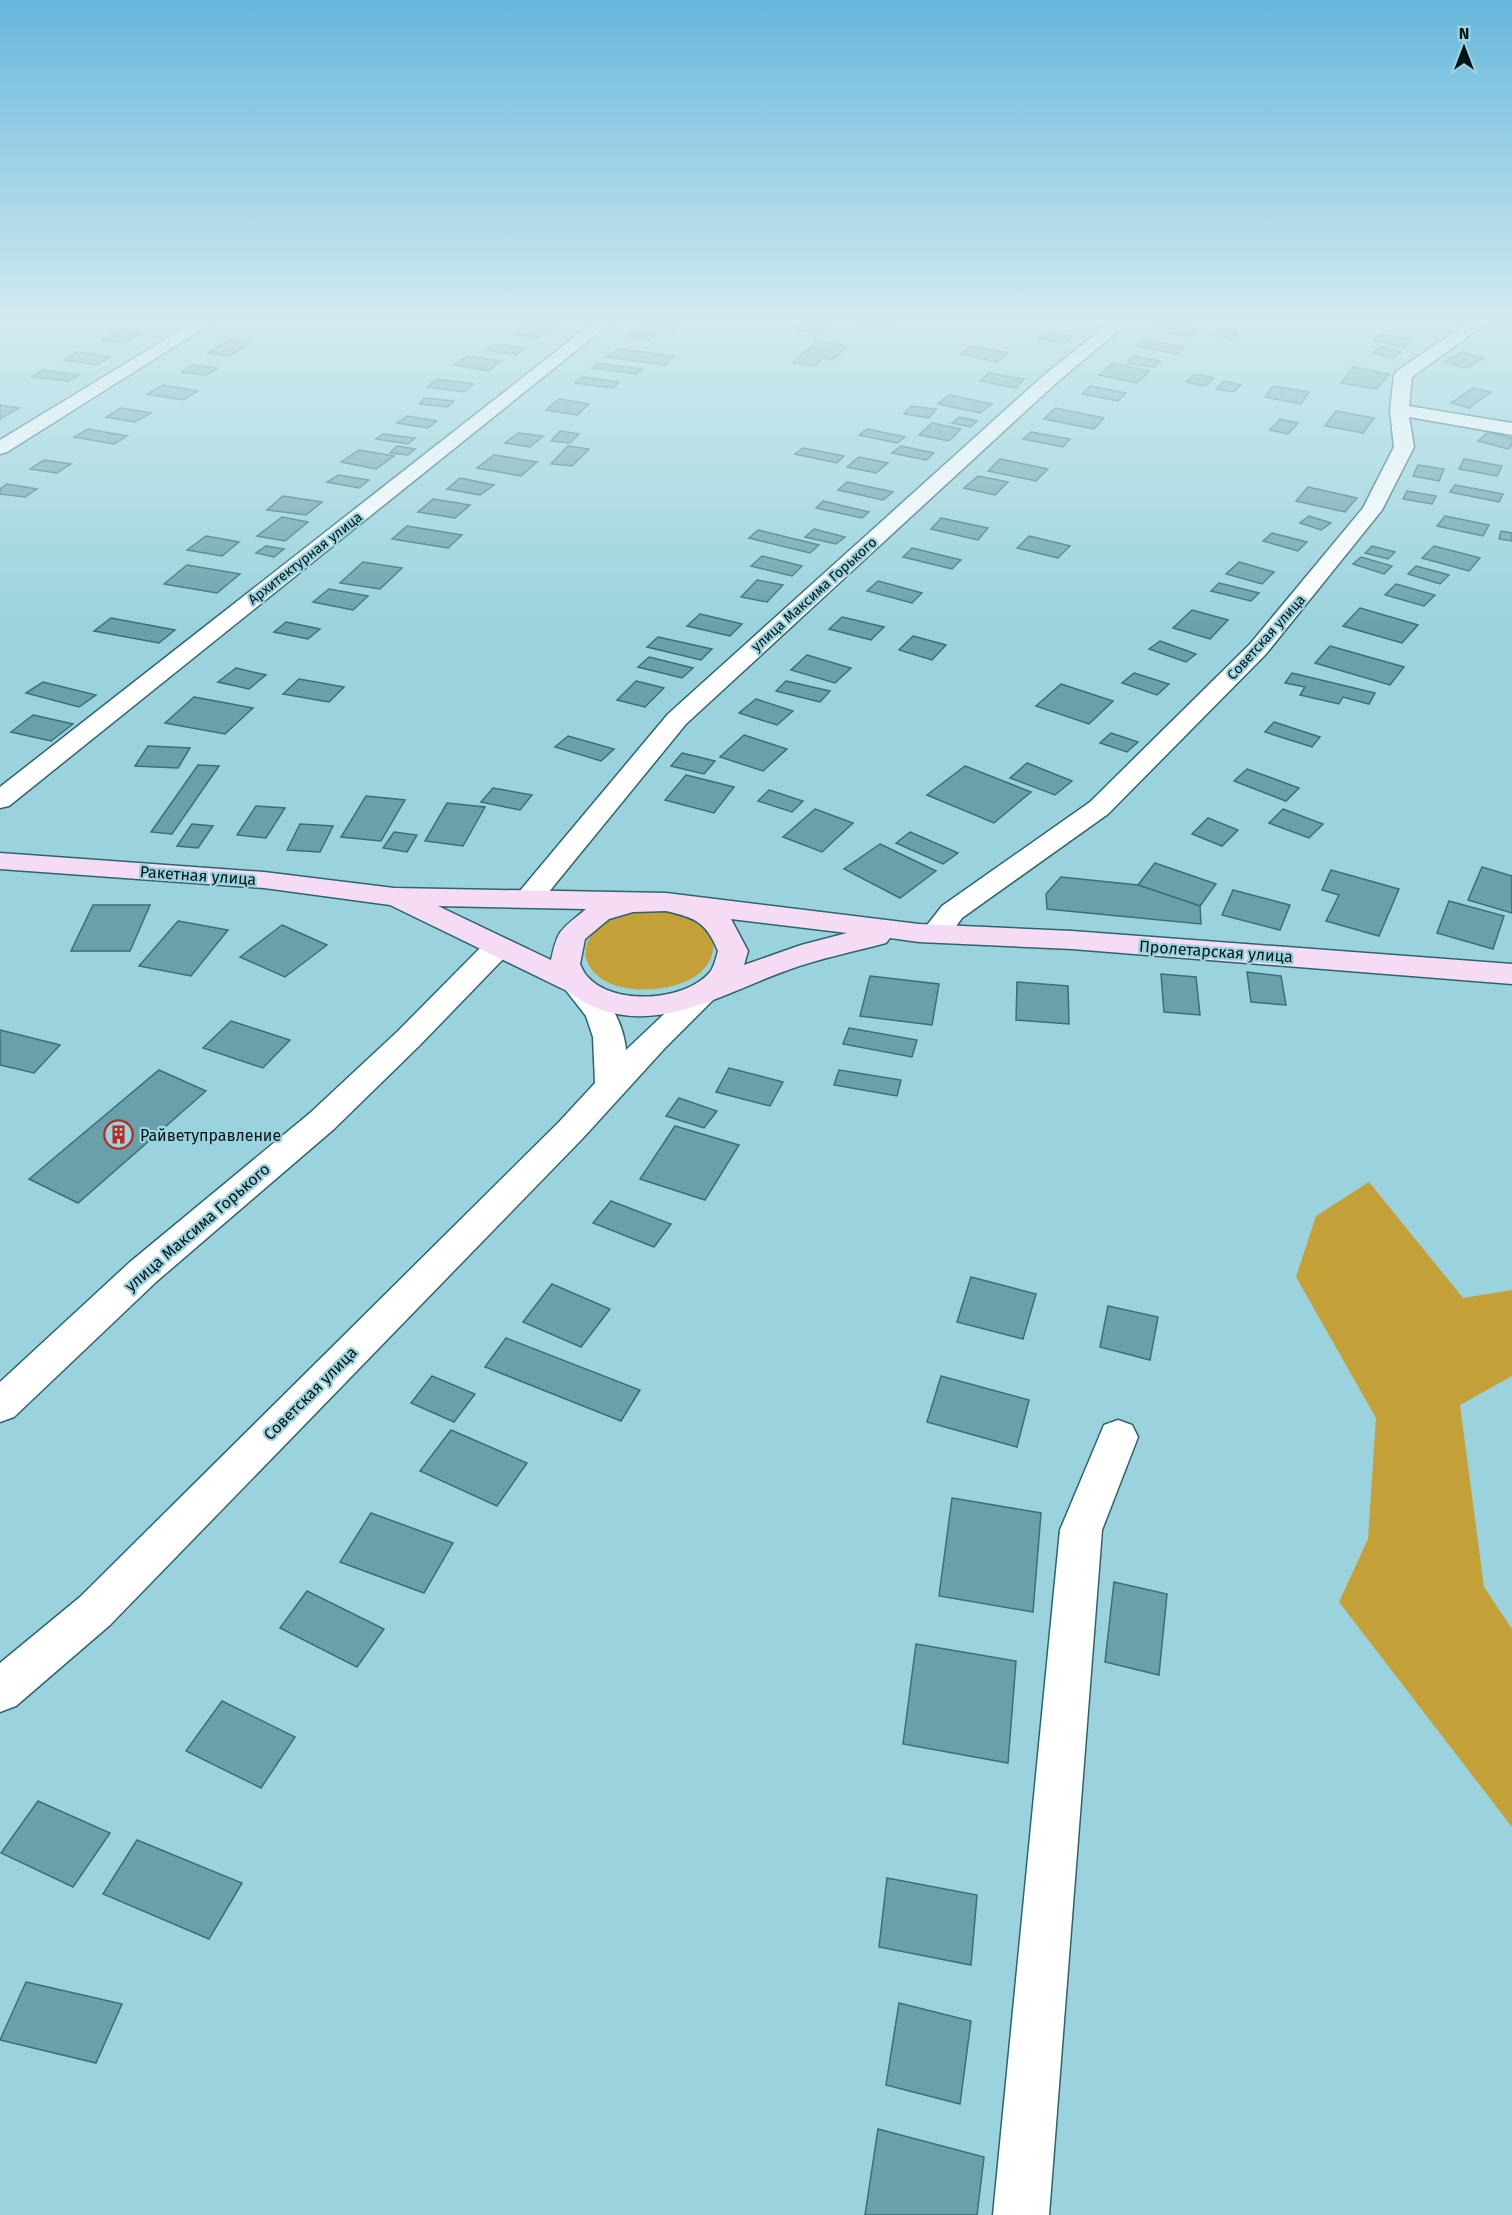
<svg xmlns="http://www.w3.org/2000/svg" width="1512" height="2215" font-family="'Fira Sans',sans-serif">
<style>
.green{fill:#c4a038}
.building{fill:#69a1aa;stroke:#397079;stroke-width:1.5}
.lines{fill:none;stroke-linecap:round;stroke-linejoin:round}
.street-casing{stroke:#2d656d;stroke-width:3}
.secondary-casing{stroke:#2d656d;stroke-width:3}
.street{fill:#fff;fill-rule:evenodd}
.secondary{fill:#f5dcf4;fill-rule:evenodd}
.labels{text-anchor:middle;stroke-width:4.5;stroke-linejoin:round;paint-order:stroke}
.far-street-label{font-size:14px;fill:#001317;stroke:#9ad3dd}
.street-label{font-size:16px;fill:#001317;stroke:#9ad3dd}
.poi-label{font-size:16px;fill:#001317;stroke:#9ad3dd;text-anchor:start}
</style>
<rect width="100%" height="100%" fill="#9ad3dd"/>
<g class="green">
<path d="M 657,909 C 672,912 688,914 700,923 C 721,939 715,962 697,975 C 671,995 601,998 587,961 C 584,955 586,945 589,939 C 603,915 631,912 657,909 Z"/>
<path d="M 1369,1182 L 1463,1298 L 1512,1290 L 1512,1376 L 1460,1405 L 1484,1587 L 1512,1629 L 1512,1827 L 1339,1602 L 1368,1539 L 1376,1418 L 1296,1277 L 1316,1216 Z"/>
</g>
<g class="building">
<path d="M 532,317 L 558,321 L 550,326 L 524,322 Z"/>
<path d="M 867,317 L 875,317 L 896,320 L 888,327 L 860,322 Z"/>
<path d="M 1175,317 L 1209,317 L 1203,322 Z"/>
<path d="M 1499,317 L 1512,317 L 1512,327 L 1492,322 Z"/>
<path d="M 653,319 L 682,323 L 674,330 L 644,325 Z"/>
<path d="M 806,322 L 829,325 L 819,334 L 795,330 Z"/>
<path d="M 1164,322 L 1199,330 L 1189,337 L 1154,329 Z"/>
<path d="M 524,326 L 551,330 L 539,338 L 512,334 Z"/>
<path d="M 1217,329 L 1237,332 L 1232,339 L 1212,335 Z"/>
<path d="M 120,330 L 142,332 L 125,343 L 102,340 Z"/>
<path d="M 633,331 L 656,334 L 649,340 L 626,336 Z"/>
<path d="M 1047,332 L 1073,336 L 1065,343 L 1039,339 Z"/>
<path d="M 1382,334 L 1412,340 L 1404,347 L 1374,340 Z"/>
<path d="M 228,340 L 250,343 L 230,356 L 208,353 Z"/>
<path d="M 1144,340 L 1184,347 L 1177,354 L 1136,346 Z"/>
<path d="M 818,341 L 848,346 L 832,360 L 823,358 L 814,366 L 793,363 Z"/>
<path d="M 496,344 L 525,348 L 516,355 L 486,350 Z"/>
<path d="M 972,346 L 1008,353 L 996,362 L 960,354 Z"/>
<path d="M 1382,347 L 1402,352 L 1392,358 L 1372,353 Z"/>
<path d="M 618,349 L 674,356 L 665,365 L 607,357 Z"/>
<path d="M 77,352 L 110,357 L 97,365 L 64,360 Z"/>
<path d="M 1462,352 L 1484,358 L 1466,368 L 1444,362 Z"/>
<path d="M 467,356 L 501,361 L 488,371 L 454,365 Z"/>
<path d="M 1133,356 L 1160,361 L 1154,367 L 1127,363 Z"/>
<path d="M 598,363 L 642,369 L 636,374 L 592,368 Z"/>
<path d="M 1113,363 L 1150,371 L 1137,383 L 1099,375 Z"/>
<path d="M 192,365 L 218,368 L 207,375 L 182,372 Z"/>
<path d="M 1353,367 L 1389,374 L 1377,389 L 1341,383 Z"/>
<path d="M 43,370 L 79,375 L 68,381 L 32,377 Z"/>
<path d="M 989,373 L 1024,379 L 1016,388 L 980,381 Z"/>
<path d="M 1195,374 L 1214,378 L 1205,386 L 1186,382 Z"/>
<path d="M 582,377 L 619,382 L 613,388 L 575,383 Z"/>
<path d="M 437,379 L 473,384 L 464,392 L 427,387 Z"/>
<path d="M 1224,381 L 1241,385 L 1234,392 L 1216,389 Z"/>
<path d="M 163,385 L 198,391 L 183,400 L 147,394 Z"/>
<path d="M 1090,386 L 1126,393 L 1118,401 L 1082,394 Z"/>
<path d="M 1273,386 L 1309,392 L 1301,404 L 1265,397 Z"/>
<path d="M 1473,388 L 1491,392 L 1469,408 L 1451,403 Z"/>
<path d="M 949,395 L 992,404 L 980,413 L 938,404 Z"/>
<path d="M 425,398 L 454,401 L 448,407 L 419,404 Z"/>
<path d="M 559,399 L 589,404 L 577,415 L 546,410 Z"/>
<path d="M 0,405 L 19,408 L 0,419 Z"/>
<path d="M 911,406 L 936,409 L 929,418 L 904,414 Z"/>
<path d="M 121,408 L 151,413 L 135,422 L 106,417 Z"/>
<path d="M 1055,408 L 1104,418 L 1094,429 L 1044,419 Z"/>
<path d="M 1336,411 L 1374,418 L 1363,433 L 1325,426 Z"/>
<path d="M 407,416 L 437,421 L 428,428 L 397,423 Z"/>
<path d="M 959,417 L 977,421 L 971,427 L 952,423 Z"/>
<path d="M 1280,419 L 1298,423 L 1288,434 L 1270,430 Z"/>
<path d="M 932,423 L 961,429 L 949,441 L 919,435 Z"/>
<path d="M 88,429 L 127,436 L 114,444 L 74,437 Z"/>
<path d="M 867,429 L 905,437 L 897,443 L 859,435 Z"/>
<path d="M 560,431 L 579,434 L 570,443 L 551,441 Z"/>
<path d="M 1031,432 L 1070,439 L 1063,447 L 1023,439 Z"/>
<path d="M 1488,432 L 1512,438 L 1512,445 L 1508,449 L 1478,441 Z"/>
<path d="M 518,433 L 543,436 L 530,447 L 505,443 Z"/>
<path d="M 383,434 L 415,438 L 408,444 L 376,439 Z"/>
<path d="M 397,446 L 415,449 L 408,455 L 390,453 Z"/>
<path d="M 568,446 L 589,449 L 572,466 L 551,464 Z"/>
<path d="M 901,446 L 934,453 L 926,460 L 892,453 Z"/>
<path d="M 803,448 L 844,456 L 837,463 L 795,454 Z"/>
<path d="M 359,450 L 394,456 L 376,469 L 341,462 Z"/>
<path d="M 494,455 L 537,462 L 521,476 L 477,468 Z"/>
<path d="M 859,457 L 888,463 L 876,473 L 847,467 Z"/>
<path d="M 1000,459 L 1048,469 L 1036,481 L 988,471 Z"/>
<path d="M 1464,459 L 1502,466 L 1497,476 L 1459,469 Z"/>
<path d="M 44,460 L 71,464 L 57,473 L 30,469 Z"/>
<path d="M 1418,465 L 1444,469 L 1439,481 L 1413,476 Z"/>
<path d="M 338,475 L 369,480 L 359,488 L 327,482 Z"/>
<path d="M 978,476 L 1008,482 L 995,495 L 964,488 Z"/>
<path d="M 460,478 L 494,485 L 480,495 L 447,489 Z"/>
<path d="M 847,482 L 893,492 L 883,500 L 838,490 Z"/>
<path d="M 7,484 L 37,489 L 25,497 L 0,494 L 0,489 Z"/>
<path d="M 1455,485 L 1503,494 L 1499,502 L 1450,492 Z"/>
<path d="M 1308,487 L 1357,498 L 1345,512 L 1296,501 Z"/>
<path d="M 1407,491 L 1436,496 L 1432,504 L 1403,499 Z"/>
<path d="M 283,496 L 322,502 L 306,515 L 267,510 Z"/>
<path d="M 433,499 L 470,505 L 455,518 L 418,512 Z"/>
<path d="M 823,501 L 869,512 L 862,518 L 816,508 Z"/>
<path d="M 1309,516 L 1331,523 L 1321,530 L 1300,523 Z"/>
<path d="M 1445,516 L 1489,525 L 1483,536 L 1437,526 Z"/>
<path d="M 282,517 L 308,522 L 285,541 L 257,536 Z"/>
<path d="M 941,518 L 988,528 L 978,540 L 931,529 Z"/>
<path d="M 407,526 L 462,535 L 448,548 L 392,539 Z"/>
<path d="M 814,529 L 845,537 L 836,544 L 805,537 Z"/>
<path d="M 758,530 L 819,545 L 810,553 L 749,538 Z"/>
<path d="M 1501,531 L 1512,533 L 1512,541 L 1499,539 Z"/>
<path d="M 1272,533 L 1307,542 L 1298,551 L 1263,541 Z"/>
<path d="M 206,536 L 239,542 L 222,556 L 187,550 Z"/>
<path d="M 1029,536 L 1070,546 L 1058,558 L 1017,548 Z"/>
<path d="M 266,546 L 284,549 L 274,557 L 256,553 Z"/>
<path d="M 1372,546 L 1395,552 L 1388,559 L 1365,553 Z"/>
<path d="M 1434,546 L 1480,558 L 1469,571 L 1422,558 Z"/>
<path d="M 912,548 L 961,560 L 952,569 L 903,557 Z"/>
<path d="M 762,556 L 802,566 L 792,576 L 751,566 Z"/>
<path d="M 1361,557 L 1392,566 L 1384,574 L 1353,564 Z"/>
<path d="M 363,562 L 402,568 L 380,589 L 340,583 Z"/>
<path d="M 1239,562 L 1274,572 L 1262,584 L 1226,574 Z"/>
<path d="M 187,565 L 240,574 L 217,593 L 164,584 Z"/>
<path d="M 1416,566 L 1449,575 L 1440,584 L 1408,574 Z"/>
<path d="M 757,580 L 783,585 L 767,602 L 741,597 Z"/>
<path d="M 878,581 L 922,593 L 912,603 L 867,591 Z"/>
<path d="M 1219,583 L 1259,593 L 1251,601 L 1211,591 Z"/>
<path d="M 1396,584 L 1435,595 L 1424,606 L 1385,595 Z"/>
<path d="M 329,589 L 368,596 L 353,610 L 313,602 Z"/>
<path d="M 1360,608 L 1418,625 L 1402,643 L 1343,626 Z"/>
<path d="M 1192,610 L 1228,620 L 1210,639 L 1173,628 Z"/>
<path d="M 700,614 L 742,624 L 730,636 L 687,626 Z"/>
<path d="M 842,617 L 884,627 L 871,640 L 829,629 Z"/>
<path d="M 111,618 L 175,630 L 159,643 L 94,631 Z"/>
<path d="M 286,622 L 320,629 L 308,639 L 274,632 Z"/>
<path d="M 913,636 L 946,645 L 932,660 L 899,650 Z"/>
<path d="M 658,637 L 712,649 L 701,660 L 647,647 Z"/>
<path d="M 1160,641 L 1196,654 L 1186,662 L 1149,649 Z"/>
<path d="M 1330,646 L 1404,667 L 1390,685 L 1315,663 Z"/>
<path d="M 807,655 L 851,668 L 835,683 L 791,670 Z"/>
<path d="M 649,657 L 693,668 L 682,678 L 638,667 Z"/>
<path d="M 236,668 L 266,675 L 249,689 L 218,682 Z"/>
<path d="M 1134,673 L 1169,684 L 1157,695 L 1122,683 Z"/>
<path d="M 1292,673 L 1375,693 L 1369,704 L 1343,697 L 1339,704 L 1300,695 L 1305,687 L 1285,683 Z"/>
<path d="M 299,679 L 344,687 L 329,702 L 283,694 Z"/>
<path d="M 636,681 L 664,688 L 645,707 L 617,700 Z"/>
<path d="M 786,681 L 830,691 L 820,702 L 776,691 Z"/>
<path d="M 43,682 L 96,695 L 79,707 L 26,693 Z"/>
<path d="M 1061,684 L 1113,701 L 1089,724 L 1036,706 Z"/>
<path d="M 194,697 L 253,708 L 225,734 L 165,723 Z"/>
<path d="M 756,699 L 793,711 L 777,725 L 739,713 Z"/>
<path d="M 33,715 L 73,724 L 51,741 L 11,732 Z"/>
<path d="M 1274,722 L 1320,737 L 1312,747 L 1265,732 Z"/>
<path d="M 1111,733 L 1138,742 L 1127,752 L 1100,743 Z"/>
<path d="M 744,735 L 787,749 L 763,771 L 720,757 Z"/>
<path d="M 568,736 L 614,749 L 601,761 L 555,747 Z"/>
<path d="M 148,746 L 190,748 L 178,768 L 135,766 Z"/>
<path d="M 682,753 L 715,761 L 704,774 L 671,766 Z"/>
<path d="M 1027,763 L 1072,781 L 1055,795 L 1010,778 Z"/>
<path d="M 198,765 L 219,766 L 172,834 L 151,832 Z"/>
<path d="M 965,766 L 1031,792 L 994,823 L 927,795 Z"/>
<path d="M 1247,769 L 1299,788 L 1286,801 L 1234,781 Z"/>
<path d="M 686,775 L 734,787 L 714,813 L 665,800 Z"/>
<path d="M 493,788 L 532,795 L 520,810 L 481,802 Z"/>
<path d="M 769,790 L 803,801 L 792,812 L 758,801 Z"/>
<path d="M 366,796 L 405,800 L 381,841 L 341,837 Z"/>
<path d="M 447,803 L 485,807 L 463,846 L 425,841 Z"/>
<path d="M 256,806 L 285,808 L 266,838 L 237,835 Z"/>
<path d="M 815,809 L 853,823 L 822,852 L 783,837 Z"/>
<path d="M 1283,809 L 1323,824 L 1309,838 L 1269,823 Z"/>
<path d="M 1208,818 L 1238,830 L 1222,846 L 1192,834 Z"/>
<path d="M 192,824 L 213,826 L 198,848 L 177,846 Z"/>
<path d="M 300,824 L 333,826 L 320,852 L 287,850 Z"/>
<path d="M 394,832 L 417,835 L 407,852 L 383,848 Z"/>
<path d="M 910,832 L 958,853 L 943,864 L 896,843 Z"/>
<path d="M 880,844 L 936,871 L 900,898 L 844,869 Z"/>
<path d="M 1155,863 L 1216,884 L 1200,906 L 1138,885 Z"/>
<path d="M 1482,867 L 1512,876 L 1512,913 L 1468,900 Z"/>
<path d="M 1331,870 L 1399,889 L 1379,936 L 1326,921 L 1339,895 L 1322,890 Z"/>
<path d="M 1061,877 L 1138,885 L 1200,906 L 1201,924 L 1047,909 L 1046,894 Z"/>
<path d="M 1233,890 L 1290,905 L 1280,930 L 1222,915 Z"/>
<path d="M 1449,901 L 1504,916 L 1493,949 L 1437,933 Z"/>
<path d="M 93,905 L 150,905 L 130,951 L 71,951 Z"/>
<path d="M 178,921 L 228,930 L 191,976 L 139,966 Z"/>
<path d="M 282,925 L 327,945 L 285,977 L 240,957 Z"/>
<path d="M 1247,972 L 1281,976 L 1286,1005 L 1251,1002 Z"/>
<path d="M 1161,974 L 1196,977 L 1200,1015 L 1164,1012 Z"/>
<path d="M 870,976 L 939,984 L 932,1025 L 860,1016 Z"/>
<path d="M 1017,982 L 1068,986 L 1069,1024 L 1016,1020 Z"/>
<path d="M 231,1021 L 290,1040 L 263,1068 L 203,1048 Z"/>
<path d="M 849,1028 L 917,1040 L 912,1057 L 843,1044 Z"/>
<path d="M 0,1030 L 60,1045 L 34,1073 L 0,1065 Z"/>
<path d="M 729,1068 L 783,1082 L 770,1106 L 716,1092 Z"/>
<path d="M 159,1070 L 206,1091 L 78,1203 L 29,1179 Z"/>
<path d="M 839,1070 L 901,1080 L 897,1096 L 834,1085 Z"/>
<path d="M 679,1098 L 717,1111 L 704,1128 L 666,1116 Z"/>
<path d="M 675,1126 L 739,1145 L 705,1200 L 640,1179 Z"/>
<path d="M 611,1201 L 671,1224 L 654,1247 L 593,1223 Z"/>
<path d="M 971,1277 L 1036,1294 L 1023,1339 L 957,1322 Z"/>
<path d="M 552,1284 L 610,1309 L 581,1347 L 523,1322 Z"/>
<path d="M 1108,1306 L 1158,1317 L 1150,1360 L 1100,1347 Z"/>
<path d="M 506,1338 L 640,1390 L 621,1421 L 485,1367 Z"/>
<path d="M 432,1376 L 475,1394 L 454,1422 L 411,1403 Z"/>
<path d="M 941,1376 L 1029,1400 L 1017,1447 L 927,1422 Z"/>
<path d="M 451,1430 L 527,1463 L 497,1506 L 420,1471 Z"/>
<path d="M 952,1498 L 1041,1513 L 1033,1612 L 939,1596 Z"/>
<path d="M 371,1513 L 453,1543 L 424,1593 L 340,1562 Z"/>
<path d="M 1114,1582 L 1167,1594 L 1159,1675 L 1105,1662 Z"/>
<path d="M 307,1591 L 384,1629 L 357,1667 L 280,1628 Z"/>
<path d="M 916,1644 L 1016,1661 L 1008,1763 L 903,1744 Z"/>
<path d="M 222,1701 L 295,1737 L 261,1788 L 186,1751 Z"/>
<path d="M 38,1801 L 110,1833 L 73,1887 L 1,1853 Z"/>
<path d="M 137,1840 L 242,1883 L 209,1939 L 103,1894 Z"/>
<path d="M 887,1878 L 977,1895 L 971,1965 L 879,1947 Z"/>
<path d="M 26,1982 L 122,2004 L 96,2063 L 0,2040 Z"/>
<path d="M 899,2003 L 971,2021 L 960,2104 L 886,2085 Z"/>
<path d="M 878,2129 L 984,2157 L 977,2215 L 865,2215 Z"/>
</g>
<g class="lines">
<defs>
<g id="street">
<path d="M 202,317 L 221,317 L 7,452 L 0,454 L 0,440 Z"/>
<path d="M 600,317 L 618,317 L 9,806 L 0,808 L 0,787 Z"/>
<path d="M 1117,317 L 1135,317 L 1055,384 L 686,724 L 539,904 L 529,907 L 519,904 L 515,898 L 519,892 L 668,714 L 1043,376 Z"/>
<path d="M 1476,317 L 1495,317 L 1412,377 L 1409,406 L 1512,423 L 1512,435 L 1409,417 L 1414,447 L 1382,510 L 1266,654 L 1108,814 L 962,918 C 950,934 947,946 925,940 L 920,934 L 942,906 L 1090,802 L 1250,644 L 1363,508 L 1394,447 L 1390,410 L 1394,375 L 1397,371 Z"/>
<path d="M 498,938 L 508,940 L 513,947 L 508,954 L 420,1045 L 334,1129 L 156,1282 L 14,1417 L 0,1422 L 0,1382 L 130,1262 L 310,1113 L 398,1031 L 488,940 Z"/>
<path d="M 576,974 C 603,981 624,1024 626,1050 L 697,983 L 708,980 L 719,983 L 723,990 L 665,1048 L 583,1138 L 110,1625 L 16,1706 L 0,1712 L 0,1663 L 80,1597 L 559,1122 L 595,1083 L 593,1037 L 586,1016 L 561,984 L 565,977 Z"/>
<path d="M 1118,1420 L 1132,1425 L 1138,1437 L 1102,1530 L 1049,2215 L 993,2215 L 1060,1530 L 1104,1425 Z"/>
</g>
<path id="secondary" d="M 0,853 L 264,872 L 394,888 L 666,893 L 919,924 L 1072,931 L 1512,964 L 1512,984 L 1072,949 L 919,942 L 890,938 L 886,943 C 853,952 821,958 788,970 C 715,996 641,1047 567,991 L 390,905 L 264,888 L 0,869 ZM 438,906 L 586,909 C 561,930 558,928 551,960 ZM 666,911 C 696,918 706,922 718,951 C 716,958 714,967 710,972 C 685,1002 612,1006 587,976 C 584,973 582,968 580,964 L 585,939 L 609,919 L 633,912 ZM 731,919 L 847,933 L 801,945 L 744,965 L 748,951 Z"/>
</defs>
<use href="#street" class="street-casing"/>
<use href="#secondary" class="secondary-casing"/>
<use href="#street" class="street"/>
<use href="#secondary" class="secondary"/>
</g>
<linearGradient id="sky" x2="0" y2="1"><stop stop-color="#67b7dd"/><stop offset="0.51" stop-color="#d2ebf0"/><stop offset="1" stop-color="#d2ebf0" stop-opacity="0"/></linearGradient>
<rect width="1512" height="627" fill="url(#sky)"/>
<defs>
<symbol id="building-ring" viewBox="-11 -11 22 22"><circle r="9.5" fill="#9ad3dd" stroke="#b92b21" stroke-width="1.5"/><path d="M-4-6H4V6H1V3H-1V6H-4ZM-2.5-4.3h1.7v1.8h-1.7ZM.8-4.3h1.7v1.8H.8ZM-2.5-1h1.7V.8h-1.7ZM.8-1h1.7V.8H.8Z" fill="#b92b21"/></symbol>
</defs>
<g fill-rule="evenodd">
<use href="#building-ring" x="102" y="1118" width="33" height="33"/>
</g>
<g class="labels">
<g class="far-street-label">
<text transform="translate(305 558) rotate(-38)" y="5">Архитектурная улица</text>
<text transform="translate(814 594) rotate(-42)" y="5">улица Максима Горького</text>
<text transform="translate(1266 637) rotate(-48)" y="5">Советская улица</text>
</g>
<g class="street-label">
<text transform="translate(198 875) rotate(4)" y="6">Ракетная улица</text>
<text transform="translate(1216 951) rotate(4)" y="6">Пролетарская улица</text>
<text transform="translate(197 1227) rotate(-41)" y="6">улица Максима Горького</text>
<text transform="translate(310 1393) rotate(-45)" y="6">Советская улица</text>
</g>
<g class="poi-label">
<text x="140" y="1141">Райветуправление</text>
</g>
</g>
<g transform="translate(1464 48)" stroke="#9ad3dd" stroke-width="4.5" paint-order="stroke">
<path d="M0-4.5L10 22L0 15L-10 22Z" fill="#001317"/>
<text y="-9" font-size="16" font-weight="bold" text-anchor="middle" fill="#001317">N</text>
</g>
</svg>
